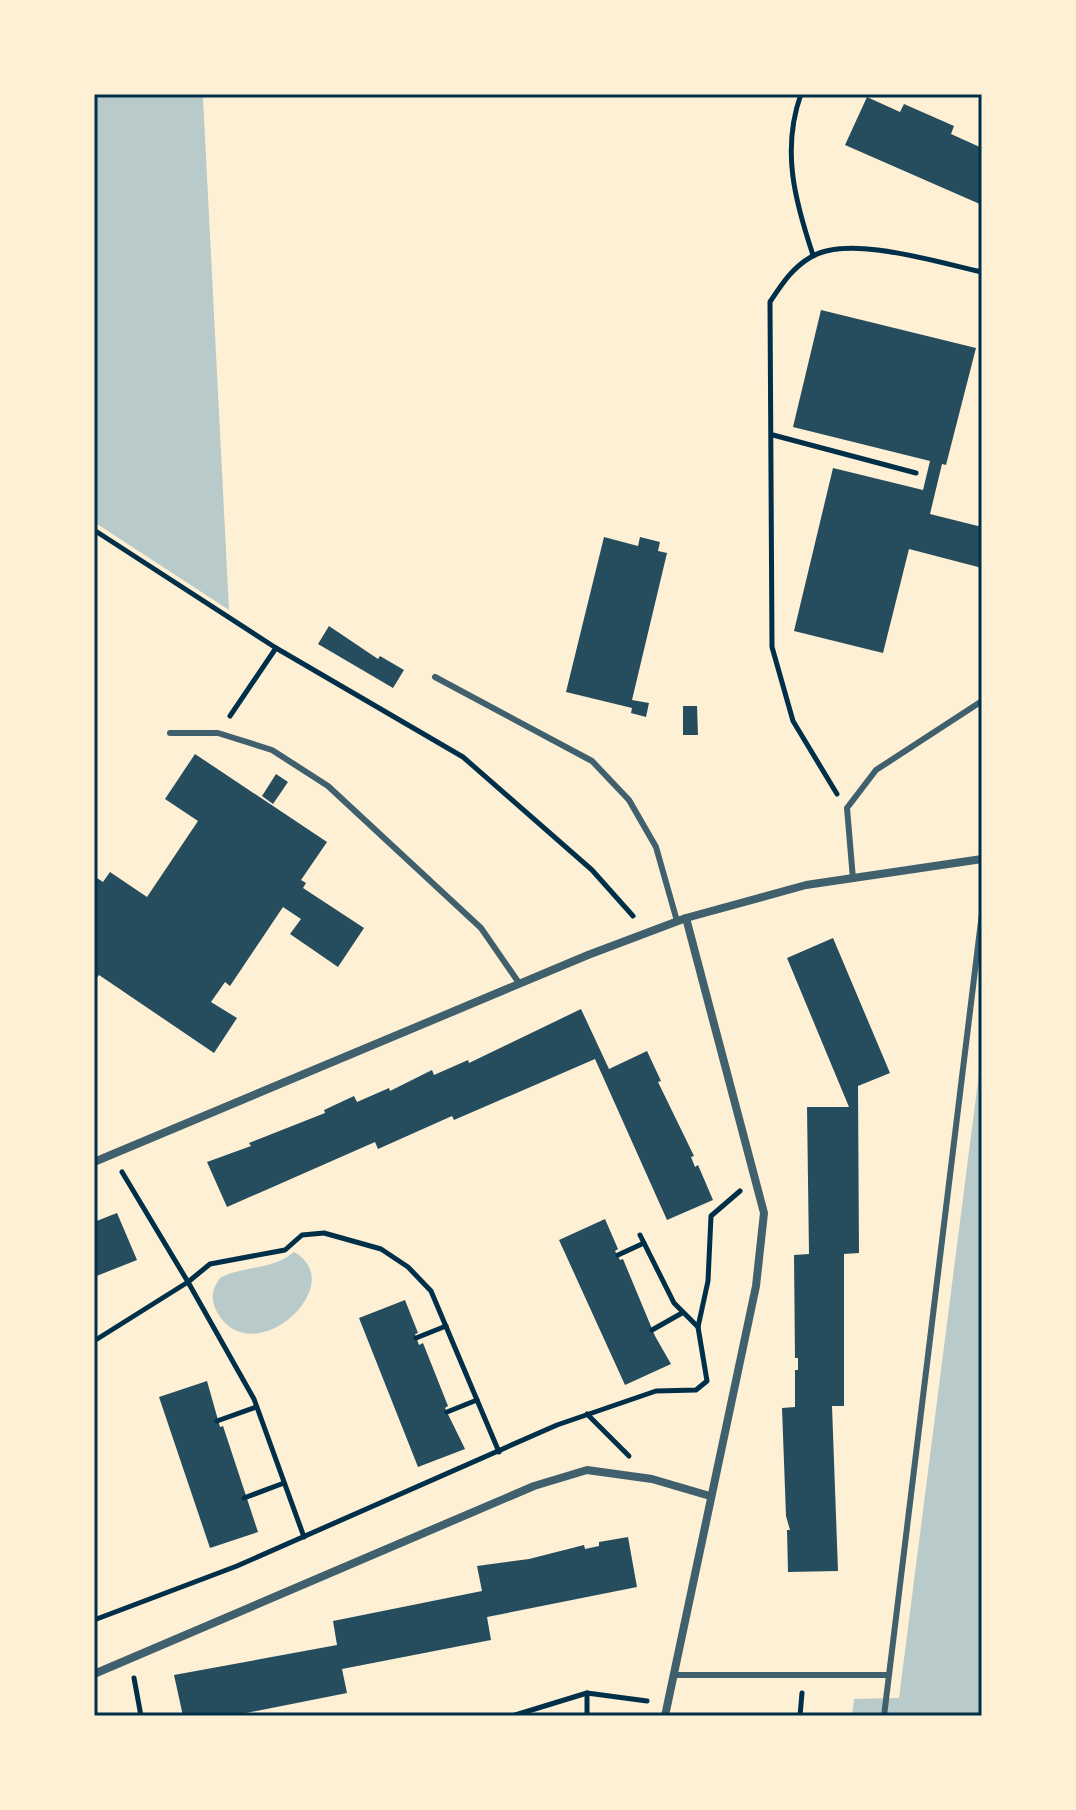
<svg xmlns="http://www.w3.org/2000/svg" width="1076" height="1810" font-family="'Work Sans',sans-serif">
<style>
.green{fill:#b9caca}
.building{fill:#264d5e}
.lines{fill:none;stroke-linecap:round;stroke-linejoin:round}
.path{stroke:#003049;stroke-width:5}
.service{stroke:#3f606c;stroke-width:6}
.minor{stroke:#3f606c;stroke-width:8}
.neatline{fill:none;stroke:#003049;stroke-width:3}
</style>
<rect width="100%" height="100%" fill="#fdf0d5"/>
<g class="green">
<path d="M 94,94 L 201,94 L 203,98 L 229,610 L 94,522 Z"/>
<path d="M 982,1050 L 982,1716 L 852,1716 L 854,1699 L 899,1698 Z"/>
<path d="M 294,1252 C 352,1284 252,1375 217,1312 C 210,1299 212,1289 220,1278 C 244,1265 271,1271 294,1252 Z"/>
</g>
<g class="building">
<path d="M 867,97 L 900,112 L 904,104 L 954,126 L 951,134 L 982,148 L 982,205 L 845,145 Z"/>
<path d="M 821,310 L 976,348 L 946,465 L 942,464 L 930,514 L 982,527 L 982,568 L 909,549 L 883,653 L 794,631 L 833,468 L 923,490 L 930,461 L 793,427 Z"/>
<path d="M 604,537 L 638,546 L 640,537 L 660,542 L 658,551 L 667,553 L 632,700 L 649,703 L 646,717 L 631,713 L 632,708 L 566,692 Z"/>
<path d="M 329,626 L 378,659 L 380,656 L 404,670 L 393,688 L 318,644 Z"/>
<path d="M 683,706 L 697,706 L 698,735 L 683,735 Z"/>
<path d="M 195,754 L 327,842 L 301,880 L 306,883 L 303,888 L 364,928 L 338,967 L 290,934 L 301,919 L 283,907 L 230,986 L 225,982 L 211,1002 L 237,1018 L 214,1053 L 99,975 L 94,981 L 94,876 L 103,882 L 110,872 L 147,897 L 198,821 L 165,799 Z"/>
<path d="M 276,774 L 288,782 L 273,804 L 262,796 Z"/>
<path d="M 833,938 L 890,1073 L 858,1086 L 859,1253 L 844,1254 L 844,1406 L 832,1406 L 838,1571 L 788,1572 L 787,1530 L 790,1530 L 786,1516 L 782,1408 L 795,1407 L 795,1370 L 798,1370 L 798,1358 L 795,1358 L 794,1255 L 809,1254 L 807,1107 L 849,1107 L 787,958 Z"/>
<path d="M 581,1009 L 609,1069 L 647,1051 L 661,1081 L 658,1082 L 694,1156 L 691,1157 L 695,1167 L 698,1165 L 713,1200 L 667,1220 L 595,1059 L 454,1120 L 452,1116 L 378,1149 L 375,1142 L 227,1207 L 207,1162 L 251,1146 L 249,1143 L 325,1113 L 324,1110 L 354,1096 L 357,1102 L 389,1088 L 390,1091 L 432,1070 L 434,1075 L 468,1060 L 469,1063 Z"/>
<path d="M 117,1213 L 137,1260 L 94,1277 L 94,1222 Z"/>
<path d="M 605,1219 L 618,1249 L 615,1251 L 620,1260 L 623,1259 L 655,1336 L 671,1364 L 625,1385 L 559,1240 Z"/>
<path d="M 405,1300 L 418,1333 L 415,1334 L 419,1345 L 423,1343 L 448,1406 L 445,1408 L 465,1449 L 418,1467 L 359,1318 Z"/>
<path d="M 207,1381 L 220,1427 L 223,1426 L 258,1532 L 210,1548 L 159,1397 Z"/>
<path d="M 628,1537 L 637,1587 L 487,1617 L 491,1640 L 342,1669 L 347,1693 L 231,1716 L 183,1716 L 174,1675 L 337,1645 L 333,1621 L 482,1591 L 477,1566 L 529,1559 L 584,1545 L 585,1549 L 599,1546 L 599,1542 Z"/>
</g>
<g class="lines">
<g class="path">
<path d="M 801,94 C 781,150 795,201 813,255"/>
<path d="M 773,435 L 916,473"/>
<path d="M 94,530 L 276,648 L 463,757 L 592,870 L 633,916"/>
<path d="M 230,716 L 276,648"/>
<path d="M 837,794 L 793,721 L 772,647 L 770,302 C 782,284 792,268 811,257 C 850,234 939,263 982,272"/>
<path d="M 640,1235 L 674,1303 L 698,1327"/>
<path d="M 618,1255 L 644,1243"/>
<path d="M 652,1330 L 682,1313"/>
<path d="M 416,1338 L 446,1326"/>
<path d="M 94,1341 L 188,1282 L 122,1172"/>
<path d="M 447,1412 L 477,1400"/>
<path d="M 587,1414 L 629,1456"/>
<path d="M 217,1421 L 256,1407"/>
<path d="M 244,1498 L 284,1483"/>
<path d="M 304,1537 L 254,1399 L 188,1282 L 210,1264 L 285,1250 L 302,1235 L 324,1233 L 381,1249 L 408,1267 L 431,1291 L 499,1452"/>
<path d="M 94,1620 L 237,1566 L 557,1425 L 656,1391 L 696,1390 L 707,1381 L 698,1327 L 708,1281 L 711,1216 L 740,1191"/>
<path d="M 134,1678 L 141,1716"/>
<path d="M 587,1693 L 587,1716"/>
<path d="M 512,1716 L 587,1693 L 647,1701"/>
<path d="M 800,1716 L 802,1693"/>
</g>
<g class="service">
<path d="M 435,677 L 592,761 L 629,800 L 656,847 L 677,921"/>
<path d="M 170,733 L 218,733 L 272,750 L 328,786 L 481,928 L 519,983"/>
<path d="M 853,879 L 847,808 L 876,770 L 982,701"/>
<path d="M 674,1675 L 887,1675"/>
<path d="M 884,1716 L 982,913"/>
</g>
<g class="minor">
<path d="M 94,1162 L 588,955 L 686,918 L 806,885 L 982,859"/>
<path d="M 94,1674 L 534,1486 L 587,1470 L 652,1479 L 710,1496"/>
<path d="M 665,1716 L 756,1286 L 764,1213 L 686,918"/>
</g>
</g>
<rect width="1076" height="1810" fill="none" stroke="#fdf0d5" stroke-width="192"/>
<rect x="96" y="96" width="884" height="1618" class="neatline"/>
</svg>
